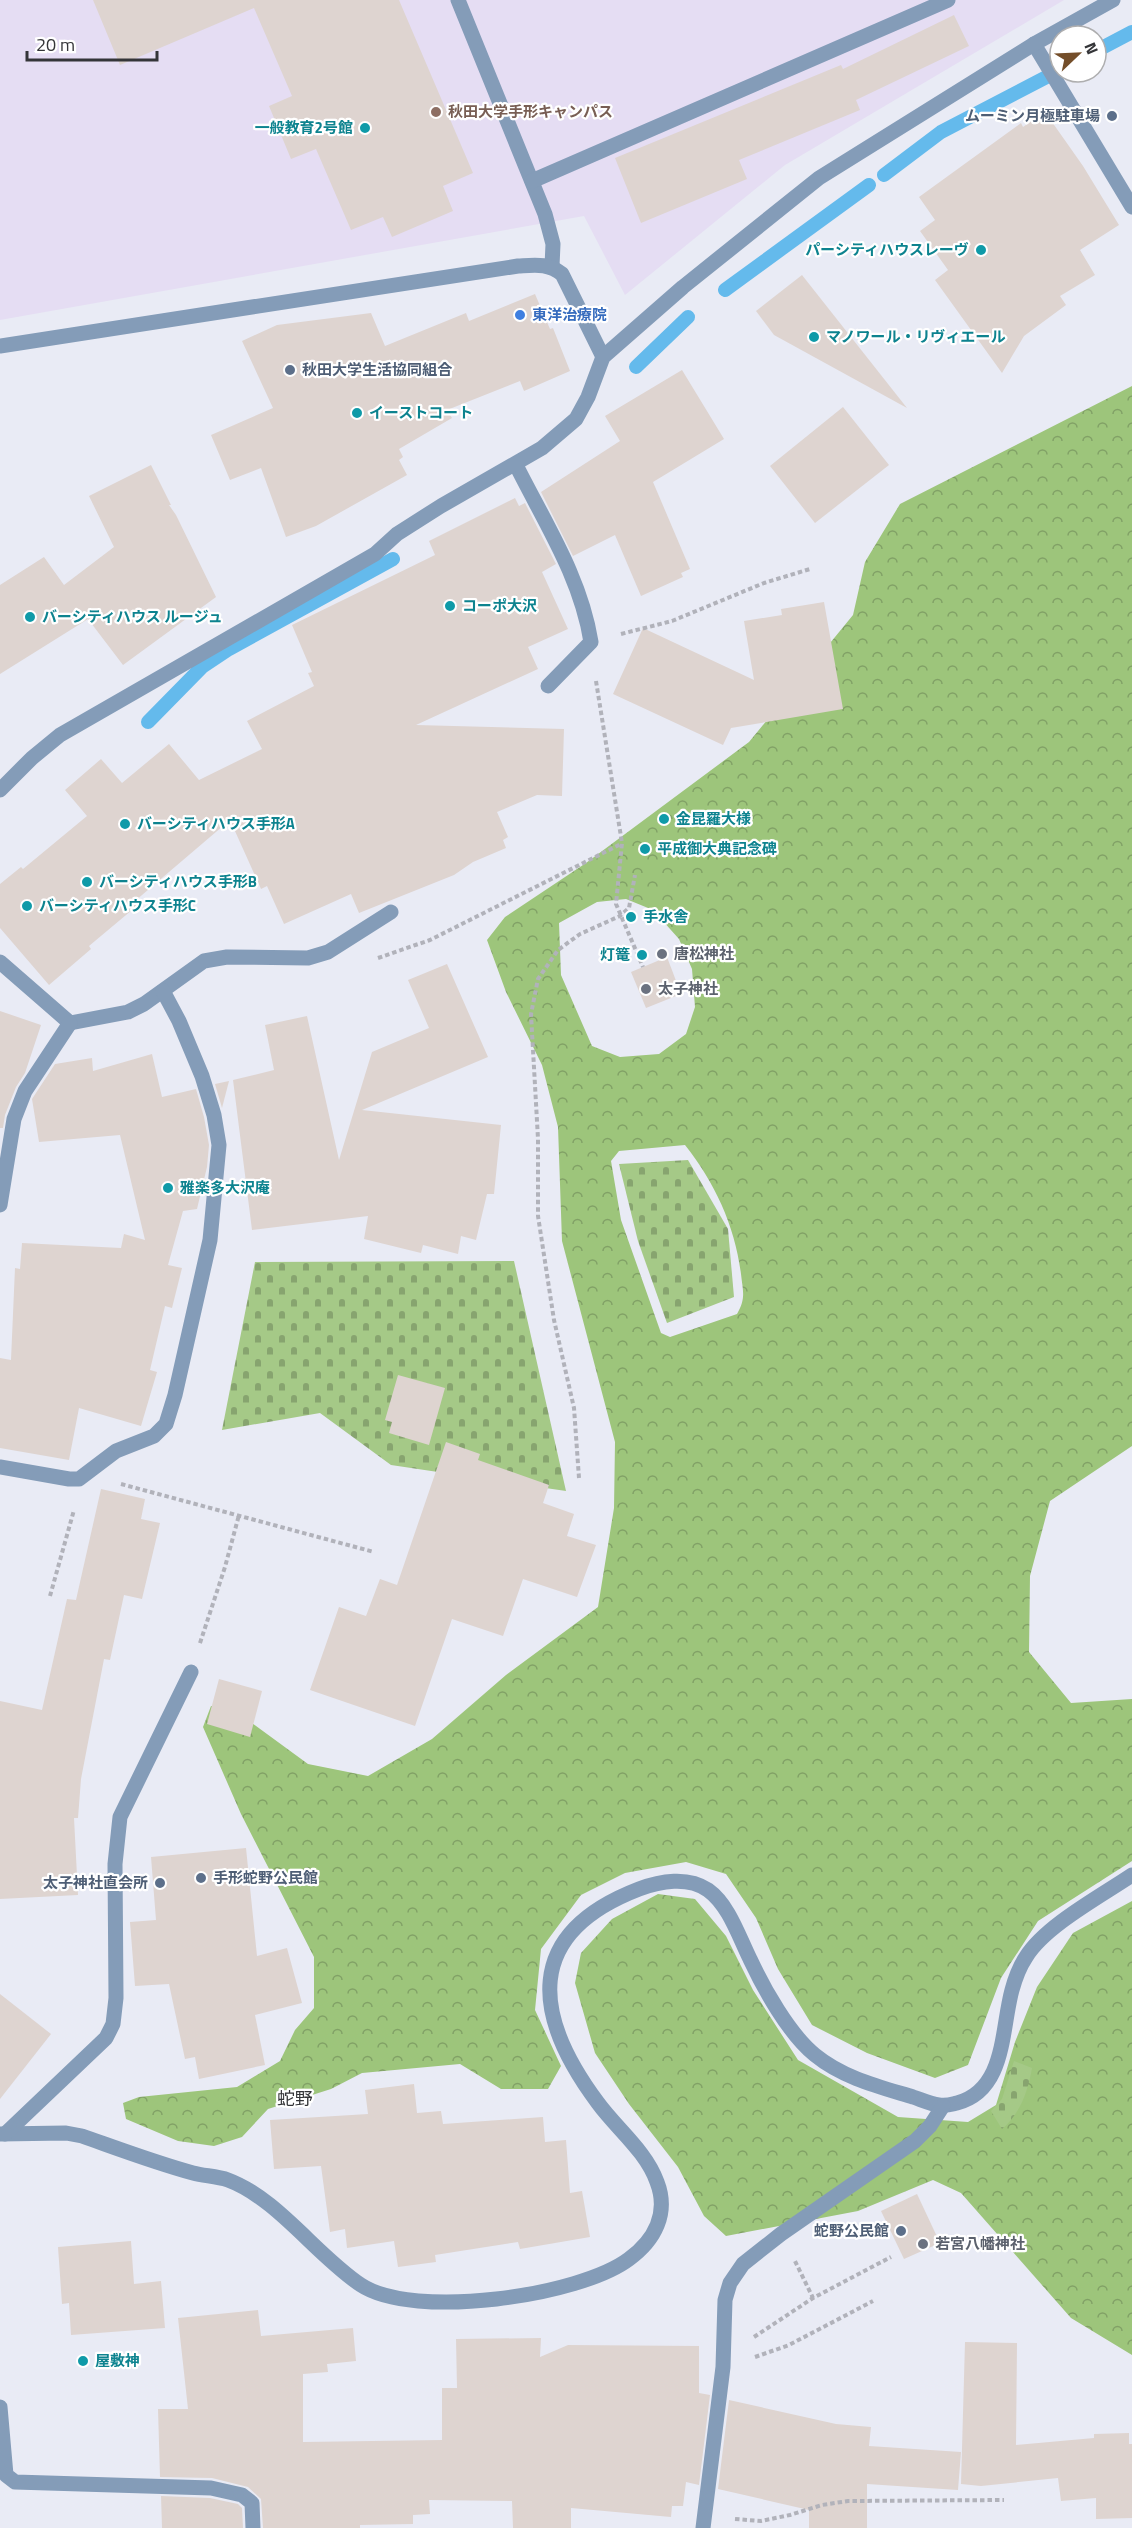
<svg xmlns="http://www.w3.org/2000/svg" width="1132" height="2528" font-family="'Titillium Web','Noto Sans JP',sans-serif">
<style>
.education{fill:#e5ddf3}
.forest{fill:url(#forest-crowns);fill-rule:evenodd}
.cemetery{fill:url(#cemetery-stones)}
.lines{fill:none;stroke-linecap:round;stroke-linejoin:round}
.stream{stroke:#64baec;stroke-width:14}
.building{fill:#ded4d0}
.path{stroke:#b1b2ba;stroke-width:4;stroke-dasharray:4.5 3;stroke-linecap:butt}
.minor{stroke:#849cb8;stroke-width:15}
.education-dot{fill:#8d6e63;stroke:#fff;stroke-width:2}
.service-dot{fill:#5c6f8a;stroke:#fff;stroke-width:2}
.culture-dot{fill:#0f9aa8;stroke:#fff;stroke-width:2}
.shop-dot{fill:#3f7fe0;stroke:#fff;stroke-width:2}
.worship-dot{fill:#6b7280;stroke:#fff;stroke-width:2}
.labels{text-anchor:middle;stroke-width:4.5;stroke-linejoin:round;paint-order:stroke}
.education-label{font-size:15px;font-weight:bold;fill:#785e54;stroke:#fff;text-anchor:start}
.service-label{font-size:15px;font-weight:bold;fill:#4e5e75;stroke:#fff;text-anchor:end}
.culture-label{font-size:15px;font-weight:bold;fill:#0d838f;stroke:#fff;text-anchor:start}
.shop-label{font-size:15px;font-weight:bold;fill:#366cbe;stroke:#fff;text-anchor:start}
.worship-label{font-size:15px;font-weight:bold;fill:#5b616d;stroke:#fff;text-anchor:start}
.quarter-label{font-size:18px;fill:#343538;stroke:#fff}
</style>
<defs>
<pattern id="forest-crowns" width="20" height="18" patternUnits="userSpaceOnUse" patternTransform="scale(1.5)"><rect width="20" height="18" fill="#9dc57b"/><path d="M2 6a3 3 0 1 1 6 0M12 15a3 3 0 1 1 6 0" fill="none" stroke="#81a166"/></pattern>
<pattern id="cemetery-stones" width="16" height="16" patternUnits="userSpaceOnUse" patternTransform="scale(1.5)"><rect width="16" height="16" fill="#a5c987"/><path d="M2 7V4a2 2 0 0 1 4 0v3zM10 15v-3a2 2 0 0 1 4 0v3z" fill="#87a46f"/></pattern>
</defs>
<rect width="100%" height="100%" fill="#e9ebf5"/>
<path class="education" d="M 0,0 L 1064,0 L 785,165 L 625,295 L 584,216 L 0,320 Z"/>
<g class="forest">
<path d="M 1132,386 L 1132,1446 L 1050,1501 L 1030,1576 L 1029,1652 L 1071,1703 L 1132,1699 L 1132,1861 L 1038,1921 L 1001,1978 L 968,2065 L 935,2078 L 867,2053 L 812,2025 L 778,1969 L 756,1918 L 726,1874 L 686,1862 L 625,1873 L 581,1895 L 541,1949 L 535,2010 L 561,2066 L 548,2089 L 501,2089 L 460,2064 L 362,2073 L 331,2089 L 268,2109 L 242,2137 L 214,2146 L 178,2141 L 126,2119 L 123,2103 L 139,2097 L 237,2087 L 280,2061 L 295,2030 L 314,2008 L 314,1957 L 241,1814 L 203,1727 L 211,1706 L 230,1707 L 308,1764 L 368,1776 L 432,1739 L 506,1675 L 598,1607 L 614,1508 L 615,1442 L 562,1241 L 558,1127 L 542,1065 L 506,992 L 487,940 L 505,917 L 586,863 L 749,742 L 853,615 L 865,562 L 900,504 ZM 626,899 L 653,910 L 679,939 L 692,969 L 695,1007 L 686,1034 L 659,1054 L 620,1057 L 592,1046 L 561,975 L 559,923 L 597,902 ZM 685,1145 C 715,1183 735,1226 741,1274 C 743,1292 746,1298 737,1314 L 670,1337 L 661,1333 L 621,1220 L 611,1161 L 619,1151 Z"/>
<path d="M 658,1894 L 695,1899 L 726,1936 L 753,1990 L 798,2060 L 898,2117 L 968,2122 L 996,2105 L 1015,2042 L 1037,1987 L 1073,1933 L 1132,1901 L 1132,2355 L 1071,2318 L 961,2193 L 933,2180 L 858,2211 L 726,2236 L 704,2216 L 678,2167 L 629,2104 L 595,2053 L 575,1983 L 581,1953 L 612,1919 Z"/>
</g>
<g class="cemetery">
<path d="M 688,1160 L 728,1229 L 734,1297 L 667,1323 L 638,1241 L 619,1164 Z"/>
<path d="M 514,1261 L 566,1491 L 391,1465 L 320,1413 L 222,1430 L 255,1262 Z"/>
<path d="M 1014,2061 L 1032,2068 C 1028,2091 1020,2114 1002,2129 L 991,2111 L 1002,2099 Z"/>
</g>
<g class="lines">
<g class="stream">
<path d="M 1096,51 L 1132,32"/>
<path d="M 884,175 L 941,132 L 1060,70"/>
<path d="M 725,290 L 869,185"/>
<path d="M 636,367 L 688,317"/>
<path d="M 148,722 L 202,667 L 229,649 L 393,559"/>
</g>
</g>
<g class="building">
<path d="M 93,0 L 399,0 L 473,173 L 443,186 L 453,211 L 392,237 L 383,217 L 351,230 L 316,149 L 291,159 L 269,106 L 292,96 L 254,8 L 120,65 Z"/>
<path d="M 954,15 L 969,46 L 856,100 L 860,110 L 739,160 L 747,179 L 641,223 L 615,158 L 841,65 L 843,69 Z"/>
<path d="M 1045,112 L 1083,166 L 1119,225 L 1080,250 L 1095,275 L 1060,296 L 1066,305 L 1024,336 L 1002,373 L 935,280 L 948,270 L 920,231 L 935,220 L 919,197 L 1021,123 L 1023,127 Z"/>
<path d="M 802,275 L 907,408 L 774,335 L 756,311 Z"/>
<path d="M 535,294 L 550,329 L 553,328 L 570,371 L 524,391 L 520,381 L 447,410 L 452,418 L 399,449 L 403,457 L 399,460 L 407,475 L 316,526 L 286,537 L 261,468 L 230,480 L 211,435 L 273,408 L 242,341 L 277,325 L 371,313 L 385,346 L 466,313 L 469,321 Z"/>
<path d="M 682,370 L 724,439 L 653,482 L 690,569 L 681,573 L 683,577 L 641,596 L 615,535 L 573,556 L 541,492 L 620,441 L 605,416 Z"/>
<path d="M 843,407 L 889,465 L 815,523 L 770,466 Z"/>
<path d="M 151,465 L 171,505 L 169,505 L 176,515 L 216,597 L 123,665 L 88,619 L 0,674 L 0,585 L 44,557 L 64,585 L 114,547 L 89,496 Z"/>
<path d="M 515,498 L 519,506 L 525,503 L 556,564 L 542,572 L 568,629 L 528,647 L 538,669 L 416,725 L 564,729 L 562,796 L 537,795 L 497,812 L 508,837 L 503,840 L 506,848 L 473,862 L 454,875 L 359,913 L 351,894 L 284,924 L 267,886 L 261,889 L 230,820 L 135,901 L 138,905 L 89,946 L 91,949 L 49,985 L 0,928 L 0,884 L 21,867 L 23,869 L 87,816 L 65,790 L 101,759 L 122,783 L 169,744 L 199,780 L 262,749 L 247,721 L 314,686 L 308,673 L 312,672 L 292,625 L 435,555 L 429,541 Z"/>
<path d="M 824,602 L 843,709 L 731,728 L 723,745 L 613,694 L 643,628 L 754,680 L 744,621 L 782,615 L 781,609 Z"/>
<path d="M 667,957 L 681,994 L 646,1008 L 631,972 Z"/>
<path d="M 447,964 L 488,1057 L 362,1110 L 501,1125 L 494,1194 L 487,1194 L 476,1240 L 461,1236 L 458,1254 L 423,1245 L 421,1253 L 364,1239 L 368,1216 L 252,1230 L 233,1080 L 274,1070 L 265,1025 L 307,1016 L 339,1160 L 372,1052 L 429,1028 L 408,980 Z"/>
<path d="M 0,1011 L 41,1025 L 25,1073 L 16,1087 L 5,1115 L 3,1128 L 0,1128 Z"/>
<path d="M 152,1054 L 162,1097 L 196,1089 L 204,1117 L 209,1145 L 207,1167 L 197,1209 L 183,1211 L 168,1265 L 182,1268 L 172,1308 L 165,1306 L 150,1370 L 157,1372 L 141,1426 L 79,1408 L 69,1460 L 0,1448 L 0,1358 L 11,1360 L 15,1268 L 20,1269 L 22,1243 L 121,1248 L 124,1234 L 145,1240 L 120,1135 L 39,1142 L 32,1099 L 55,1064 L 92,1058 L 93,1071 Z"/>
<path d="M 229,1081 L 222,1108 L 215,1084 Z"/>
<path d="M 398,1375 L 445,1388 L 429,1445 L 389,1433 L 392,1422 L 385,1420 Z"/>
<path d="M 446,1442 L 480,1454 L 478,1460 L 549,1485 L 543,1503 L 574,1514 L 567,1536 L 596,1545 L 577,1597 L 523,1579 L 503,1636 L 452,1619 L 415,1726 L 310,1690 L 339,1607 L 366,1616 L 380,1579 L 397,1585 Z"/>
<path d="M 101,1489 L 145,1499 L 141,1519 L 160,1523 L 142,1599 L 124,1595 L 110,1660 L 104,1659 L 81,1779 L 78,1818 L 74,1818 L 78,1895 L 0,1899 L 0,1701 L 42,1710 L 67,1599 L 76,1600 Z"/>
<path d="M 219,1679 L 262,1691 L 250,1737 L 207,1724 Z"/>
<path d="M 246,1848 L 257,1956 L 287,1948 L 302,2003 L 255,2015 L 265,2065 L 199,2079 L 195,2057 L 185,2059 L 169,1984 L 135,1986 L 130,1922 L 156,1920 L 151,1857 Z"/>
<path d="M 0,1994 L 51,2034 L 0,2099 Z"/>
<path d="M 414,2084 L 417,2113 L 441,2111 L 443,2124 L 543,2117 L 545,2142 L 566,2140 L 570,2193 L 582,2191 L 590,2237 L 520,2249 L 518,2242 L 435,2255 L 436,2262 L 398,2267 L 394,2241 L 347,2248 L 345,2229 L 330,2232 L 321,2166 L 274,2169 L 270,2120 L 368,2114 L 365,2090 Z"/>
<path d="M 917,2194 L 940,2243 L 904,2259 L 881,2211 Z"/>
<path d="M 131,2241 L 134,2284 L 161,2281 L 165,2328 L 71,2335 L 69,2303 L 62,2304 L 58,2247 Z"/>
<path d="M 258,2310 L 261,2336 L 353,2328 L 356,2361 L 327,2364 L 328,2372 L 303,2374 L 303,2442 L 442,2440 L 442,2388 L 457,2388 L 456,2339 L 541,2338 L 540,2357 L 568,2345 L 699,2346 L 699,2393 L 710,2395 L 699,2485 L 686,2482 L 683,2506 L 672,2506 L 671,2517 L 571,2508 L 571,2528 L 513,2528 L 512,2501 L 429,2500 L 430,2514 L 413,2515 L 413,2524 L 360,2525 L 360,2528 L 263,2528 L 261,2499 L 248,2487 L 212,2478 L 160,2477 L 158,2409 L 188,2409 L 178,2318 Z"/>
<path d="M 965,2342 L 1017,2343 L 1016,2445 L 1094,2438 L 1094,2434 L 1129,2433 L 1129,2444 L 1132,2444 L 1132,2518 L 1096,2519 L 1096,2498 L 1061,2501 L 1058,2478 L 981,2486 L 961,2484 Z"/>
<path d="M 729,2400 L 836,2424 L 871,2427 L 869,2446 L 961,2452 L 958,2490 L 867,2484 L 867,2528 L 809,2528 L 809,2510 L 718,2489 Z"/>
<path d="M 161,2496 L 210,2498 L 238,2504 L 242,2508 L 243,2528 L 162,2528 Z"/>
</g>
<g class="lines">
<g class="path">
<path d="M 621,634 L 672,621 L 764,583 L 810,569"/>
<path d="M 596,681 L 622,843 L 616,904 L 643,967"/>
<path d="M 378,958 L 430,940 L 621,844"/>
<path d="M 579,1478 L 574,1408 L 554,1320 L 538,1216 L 538,1139 L 531,1014 L 538,979 L 558,950 L 580,934 L 620,916 L 629,908 L 635,875"/>
<path d="M 121,1484 L 374,1552"/>
<path d="M 50,1596 L 74,1510"/>
<path d="M 200,1643 L 225,1567 L 239,1515"/>
<path d="M 795,2261 L 813,2298"/>
<path d="M 754,2337 L 813,2298 L 891,2257"/>
<path d="M 755,2357 L 789,2345 L 873,2301"/>
<path d="M 735,2519 L 761,2521 L 790,2515 L 822,2505 L 848,2501 L 1004,2500"/>
</g>
<g class="minor">
<path d="M 458,0 L 545,214 L 553,244 L 552,266"/>
<path d="M 1034,44 L 1132,207"/>
<path d="M 532,181 L 948,0"/>
<path d="M 0,346 L 518,266 C 536,265 548,263 562,274 L 603,357"/>
<path d="M 516,465 C 545,523 581,578 591,642 L 548,686"/>
<path d="M 0,790 L 32,758 L 60,735 L 375,554 L 397,534 L 441,506 L 542,448 L 576,419 L 588,397 L 603,357 L 683,287 L 819,178 L 1034,44 L 1113,0"/>
<path d="M 0,962 L 70,1023 L 128,1012 L 144,1004 L 204,961 L 227,957 L 308,958 L 328,952 L 391,912"/>
<path d="M 0,1205 L 14,1119 L 25,1091 L 70,1023"/>
<path d="M 0,1467 L 69,1479 L 79,1479 L 116,1451 L 154,1436 L 166,1424 L 175,1395 L 210,1240 L 219,1145 L 214,1115 L 202,1076 L 179,1021 L 163,991"/>
<path d="M 0,2134 L 66,2133 L 82,2136 C 119,2149 156,2163 193,2173 C 204,2176 217,2176 228,2180 C 277,2198 317,2256 361,2285 C 414,2320 580,2296 629,2259 C 655,2240 669,2213 657,2182 C 646,2151 617,2129 598,2103 C 533,2016 522,1934 639,1889 C 660,1881 688,1876 708,1890 C 729,1905 739,1937 750,1959 C 764,1989 789,2034 815,2055 C 843,2078 880,2087 913,2097 C 922,2100 931,2104 939,2105 C 947,2106 949,2105 957,2103 C 1006,2090 1001,2030 1012,1990 C 1015,1979 1020,1966 1026,1957 C 1045,1926 1101,1896 1132,1875"/>
<path d="M 5,2134 L 106,2038 L 113,2024 L 116,1998 L 115,1864 L 120,1817 L 191,1672"/>
<path d="M 0,2407 L 6,2475 L 15,2482 L 211,2488 L 242,2495 L 252,2503 L 253,2528"/>
<path d="M 703,2528 L 723,2367 L 725,2300 L 730,2283 L 743,2264 L 781,2234 L 915,2141 L 930,2126 L 943,2106"/>
</g>
</g>
<circle class="education-dot" cx="436" cy="112" r="6"/>
<g class="service-dot">
<circle cx="1112" cy="116" r="6"/>
<circle cx="290" cy="370" r="6"/>
<circle cx="201" cy="1878" r="6"/>
<circle cx="160" cy="1883" r="6"/>
<circle cx="901" cy="2231" r="6"/>
</g>
<g class="culture-dot">
<circle cx="365" cy="128" r="6"/>
<circle cx="981" cy="250" r="6"/>
<circle cx="814" cy="337" r="6"/>
<circle cx="357" cy="413" r="6"/>
<circle cx="450" cy="606" r="6"/>
<circle cx="30" cy="617" r="6"/>
<circle cx="664" cy="819" r="6"/>
<circle cx="125" cy="824" r="6"/>
<circle cx="645" cy="849" r="6"/>
<circle cx="87" cy="882" r="6"/>
<circle cx="27" cy="906" r="6"/>
<circle cx="631" cy="917" r="6"/>
<circle cx="642" cy="955" r="6"/>
<circle cx="168" cy="1188" r="6"/>
<circle cx="83" cy="2361" r="6"/>
</g>
<circle class="shop-dot" cx="520" cy="315" r="6"/>
<g class="worship-dot">
<circle cx="662" cy="954" r="6"/>
<circle cx="646" cy="989" r="6"/>
<circle cx="923" cy="2244" r="6"/>
</g>
<g class="labels">
<g class="education-label">
<text x="448" y="117">秋田大学手形キャンパス</text>
</g>
<g class="service-label">
<text x="1100" y="121">ムーミン月極駐車場</text>
<text x="302" y="375" text-anchor="start">秋田大学生活協同組合</text>
<text x="213" y="1883" text-anchor="start">手形蛇野公民館</text>
<text x="148" y="1888">太子神社直会所</text>
<text x="889" y="2236">蛇野公民館</text>
</g>
<g class="culture-label">
<text x="353" y="133" text-anchor="end">一般教育2号館</text>
<text x="969" y="255" text-anchor="end">パーシティハウスレーヴ</text>
<text x="826" y="342">マノワール・リヴィエール</text>
<text x="369" y="418">イーストコート</text>
<text x="462" y="611">コーポ大沢</text>
<text x="42" y="622">バーシティハウス ルージュ</text>
<text x="676" y="824">金昆羅大様</text>
<text x="137" y="829">バーシティハウス手形A</text>
<text x="657" y="854">平成御大典記念碑</text>
<text x="99" y="887">バーシティハウス手形B</text>
<text x="39" y="911">バーシティハウス手形C</text>
<text x="643" y="922">手水舎</text>
<text x="630" y="960" text-anchor="end">灯篭</text>
<text x="180" y="1193">雅楽多大沢庵</text>
<text x="95" y="2366">屋敷神</text>
</g>
<g class="shop-label">
<text x="532" y="320">東洋治療院</text>
</g>
<g class="worship-label">
<text x="674" y="959">唐松神社</text>
<text x="658" y="994">太子神社</text>
<text x="935" y="2249">若宮八幡神社</text>
</g>
<g class="quarter-label">
<text x="295" y="2105">蛇野</text>
</g>
</g>
<g transform="translate(1078 54) rotate(67)"><circle r="28" fill="#ffffff" stroke="#aeaeaf" stroke-width="1.5"/>
<path d="M0-4.5L10 22L0 15L-10 22Z" fill="#744e2a"/>
<text y="-9" font-size="16" font-weight="bold" text-anchor="middle" fill="#343538">N</text>
</g>
<path d="M27 51v9h130v-9" fill="none" stroke="#343538" stroke-width="3"/>
<text x="36" y="51" font-size="18" fill="#343538" stroke="#ffffff" stroke-width="4.5" paint-order="stroke">20 m</text>
</svg>
